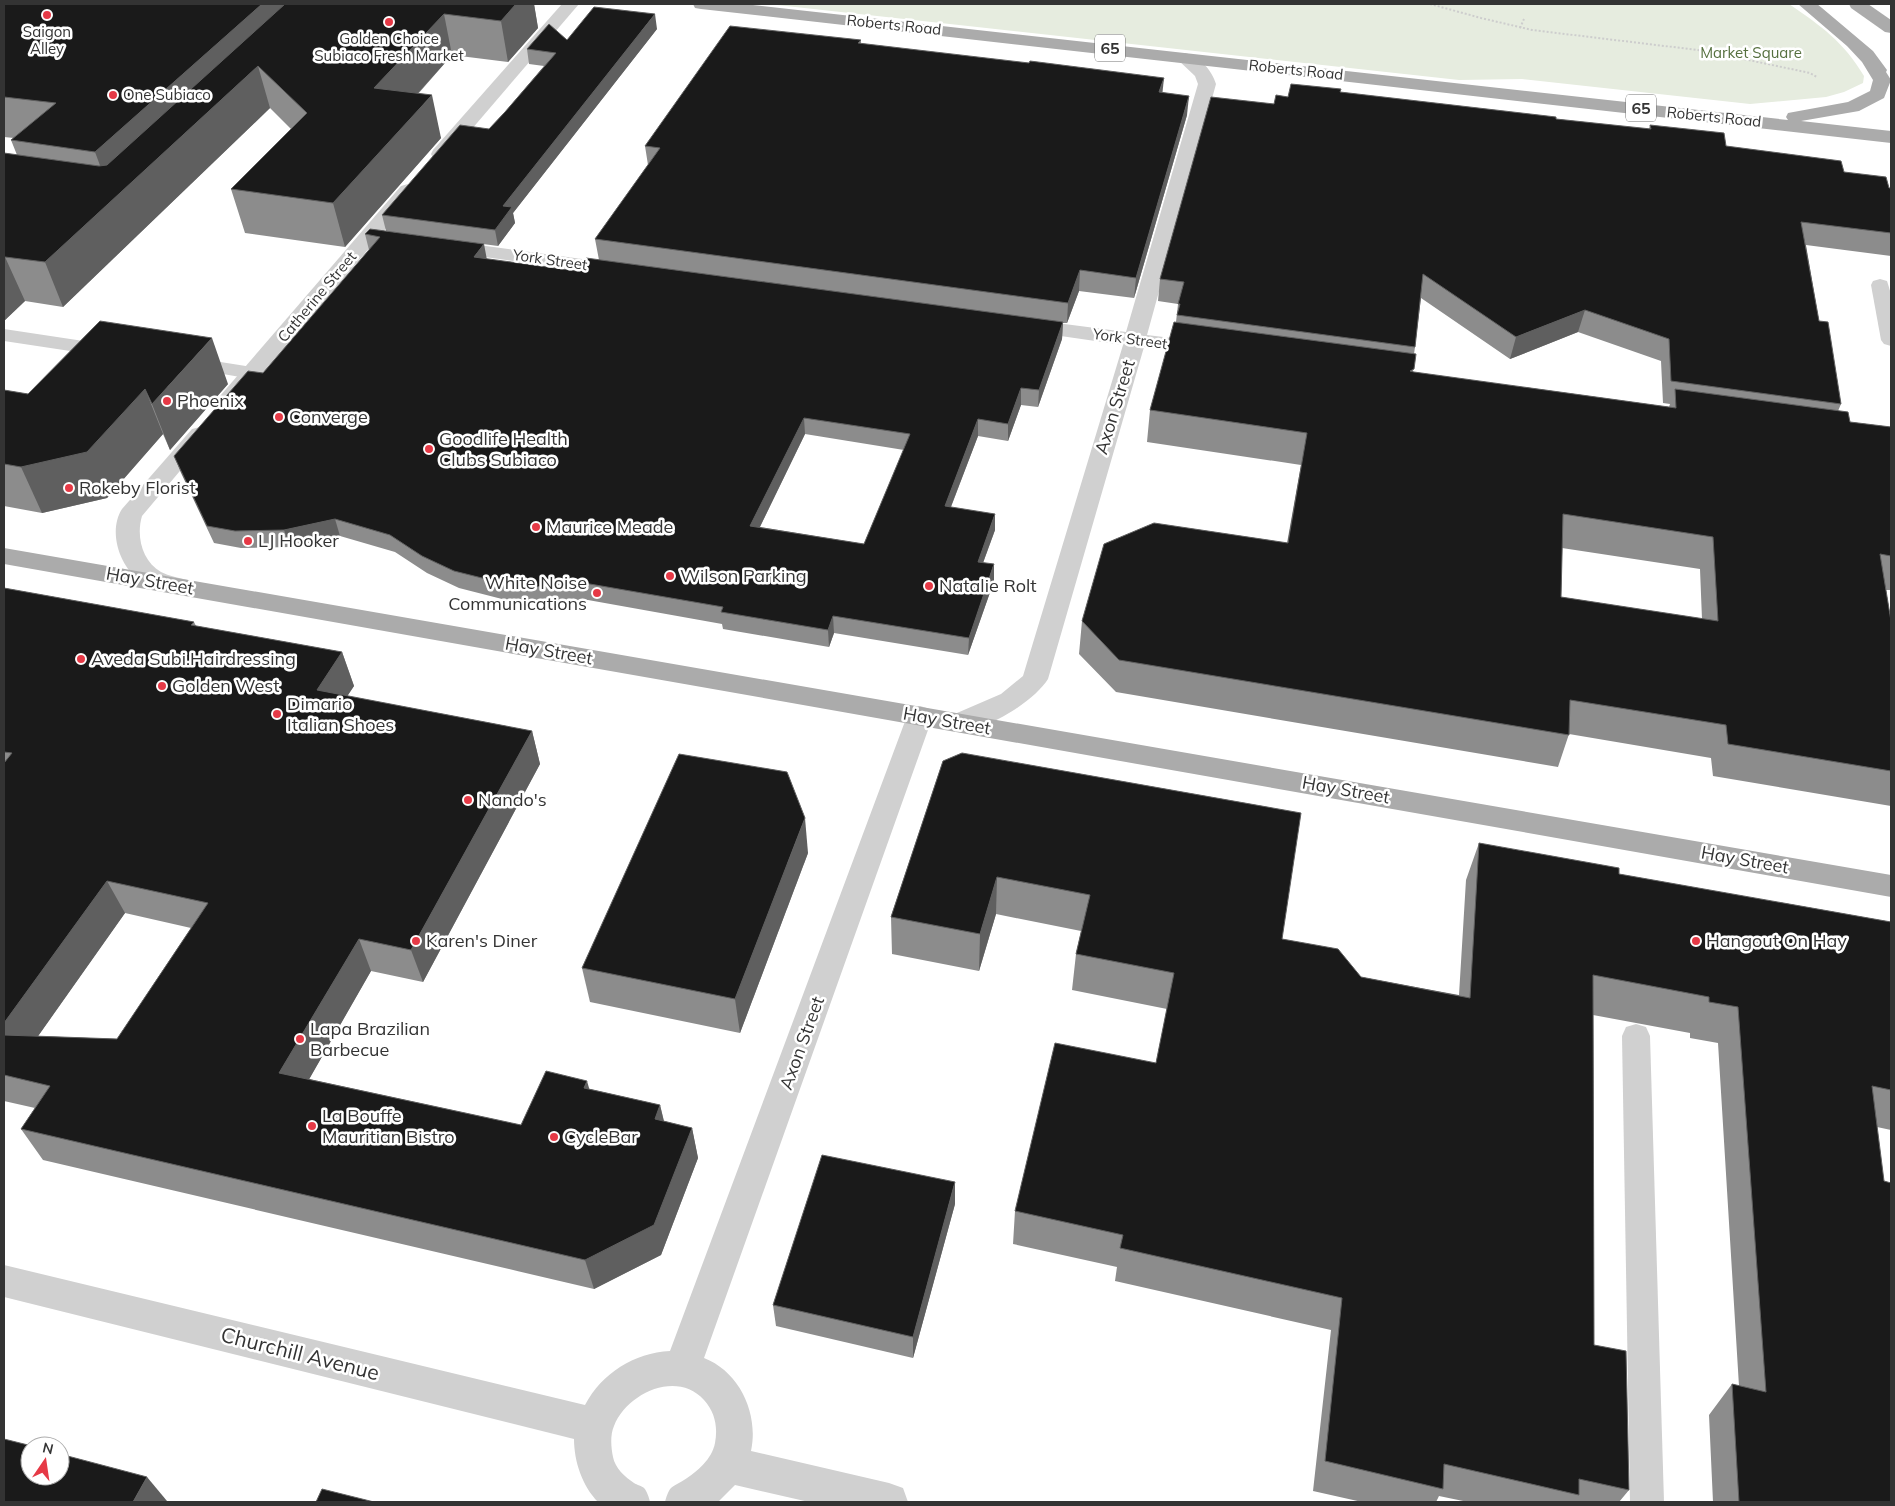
<svg xmlns="http://www.w3.org/2000/svg" width="1895" height="1506" font-family="Mulish,sans-serif">
<style>
.green{fill:#e6ecdf}
.lines{fill:none;stroke-linecap:round;stroke-linejoin:round}
.path{stroke:#cdcdcd;stroke-width:2;stroke-dasharray:2 2;stroke-linecap:butt}
.lane{fill:#d0d0d0;fill-rule:evenodd}
.street{fill:#d0d0d0;fill-rule:evenodd}
.primary{fill:#ababab;fill-rule:evenodd}
.wall{fill:#8c8c8c;fill-rule:evenodd}
.shaded-wall{fill:#5f5f5f}
.building{fill:#1a1a1a;stroke:#5f5f5f;fill-rule:evenodd}
.poi-dot{fill:#e63946;stroke:#fff;stroke-width:2}
.labels{text-anchor:middle;stroke-width:5;stroke-linejoin:round;paint-order:stroke}
.far-street-label{font-size:15px;fill:#333;stroke:#fff}
.far-poi-label{font-size:15px;fill:#333;stroke:#fff}
.far-park-label{font-size:15px;fill:#56703f;stroke:#fff}
.shield{fill:#fff;stroke:#707070;stroke-width:1}
.shield-label{font-size:16px;font-weight:bold;fill:#333}
.poi-label{font-size:18px;fill:#333;stroke:#fff;text-anchor:start}
.street-label{font-size:18px;fill:#333;stroke:#fff}
.near-street-label{font-size:21px;fill:#333;stroke:#fff}
</style>
<rect width="100%" height="100%" fill="#fff"/>
<path class="green" d="M 768,4 L 1789,4 C 1821,26 1843,41 1864,76 L 1863,83 L 1844,92 L 1826,97 L 1750,104 L 1522,79 L 1459,80 Z"/>
<g class="lines">
<g class="path">
<path d="M 1430,4 L 1481,18 L 1532,30 L 1706,51 L 1810,73 L 1817,77"/>
<path d="M 1520,28 L 1524,19"/>
</g>
<g class="lane">
<path d="M 1880,279 L 1887,281 L 1891,294 L 1891,346 L 1884,344 L 1881,340 L 1871,285 L 1873,281 Z"/>
<path d="M 4,329 L 110,345 L 117,347 L 120,351 L 117,355 L 110,357 L 4,341 Z"/>
<path d="M 189,357 L 252,367 L 259,369 L 262,373 L 259,377 L 252,379 L 182,367 L 179,363 L 182,359 Z"/>
<path d="M 1636,1024 L 1646,1027 L 1650,1036 L 1664,1502 L 1630,1502 L 1622,1036 L 1626,1027 Z"/>
</g>
<g class="street">
<path d="M 562,4 L 579,4 L 447,158 L 440,160 L 433,158 L 431,154 L 433,150 Z"/>
<path d="M 1185,53 C 1199,56 1212,70 1216,84 L 1147,335 L 1204,342 L 1212,344 L 1215,349 L 1212,354 L 1204,356 L 1144,347 L 1048,679 C 1034,702 977,738 950,730 L 946,723 L 950,716 L 1001,694 L 1023,676 L 1123,345 L 1026,331 L 1018,330 L 1015,325 L 1018,320 L 1026,319 L 1126,332 L 1198,84 L 1195,76 L 1176,58 L 1179,54 Z"/>
<path d="M 408,184 L 415,186 L 418,190 L 415,194 L 236,406 L 228,408 L 220,406 L 217,401 L 220,396 L 401,186 Z"/>
<path d="M 449,241 L 619,264 L 626,266 L 629,270 L 626,274 L 619,276 L 442,251 L 439,247 L 442,243 Z"/>
<path d="M 200,427 L 208,429 L 211,434 L 142,516 C 136,536 142,561 161,572 C 169,576 179,578 188,580 L 192,586 L 188,592 C 178,595 171,592 162,590 C 154,588 146,586 140,581 C 119,566 108,531 122,509 L 192,429 Z"/>
<path d="M 920,706 L 930,709 L 933,716 L 704,1358 C 740,1372 759,1414 751,1451 L 889,1483 L 903,1488 L 908,1502 L 809,1502 L 735,1485 L 718,1502 L 665,1502 C 666,1498 668,1491 671,1488 C 674,1485 680,1483 684,1480 C 697,1472 712,1459 715,1443 C 718,1427 715,1412 704,1400 C 677,1370 627,1393 614,1426 C 610,1435 611,1447 613,1457 C 615,1468 625,1477 634,1483 C 637,1485 642,1486 644,1488 C 647,1491 649,1498 650,1502 L 598,1502 C 582,1486 574,1461 574,1439 L 4,1297 L 4,1265 L 585,1405 C 602,1373 634,1353 670,1351 L 907,716 L 910,709 Z"/>
</g>
<g class="primary">
<path d="M 693,4 L 744,4 L 1788,120 L 1786,117 L 1788,113 L 1848,102 L 1870,91 L 1873,80 L 1862,62 L 1847,46 L 1798,4 L 1817,4 L 1822,8 L 1873,51 L 1887,70 L 1886,72 L 1891,80 L 1884,98 L 1859,111 L 1801,121 L 1891,131 L 1891,143 L 701,9 L 695,8 Z"/>
<path d="M 1849,4 L 1868,4 L 1891,20 L 1891,33 L 1885,32 L 1851,8 Z"/>
<path d="M 4,548 L 1891,875 L 1891,897 L 4,564 Z"/>
</g>
</g>
<g class="wall">
<path d="M 4,4 L 534,4 L 538,28 L 508,62 L 452,55 L 418,94 L 441,138 L 345,247 L 245,233 L 231,189 L 291,129 L 270,108 L 63,307 L 25,301 L 4,321 L 4,153 L 17,155 L 11,140 L 14,138 L 4,137 Z"/>
<path d="M 657,29 L 513,213 L 515,223 L 498,246 L 386,231 L 382,215 L 489,129 L 505,112 L 544,66 L 529,64 L 527,49 L 567,40 Z"/>
<path d="M 861,40 L 861,44 L 1163,92 L 1187,115 L 1134,298 L 1079,291 L 1067,323 L 1063,323 L 1062,339 L 1038,407 L 1021,405 L 1008,441 L 978,436 L 951,507 L 995,530 L 983,563 L 994,581 L 968,655 L 834,633 L 829,647 L 723,629 L 722,624 L 588,600 L 547,604 L 502,599 L 459,588 L 427,573 L 395,552 L 340,536 L 290,547 L 241,548 L 214,543 L 181,473 L 174,456 L 263,373 L 369,250 L 365,234 L 370,229 L 487,259 L 577,271 L 599,260 L 595,239 L 648,165 L 645,146 ZM 805,434 L 904,450 L 864,544 L 760,527 Z"/>
<path d="M 1340,92 L 1556,119 L 1649,129 L 1650,125 L 1726,146 L 1844,172 L 1889,188 L 1891,191 L 1891,256 L 1806,245 L 1819,321 L 1841,404 L 1838,411 L 1850,422 L 1891,427 L 1891,590 L 1886,590 L 1891,621 L 1891,806 L 1713,776 L 1711,758 L 1569,734 L 1558,767 L 1116,692 L 1079,654 L 1082,621 L 1287,543 L 1301,465 L 1147,442 L 1150,410 L 1176,322 L 1178,304 L 1158,301 L 1160,279 L 1274,104 L 1288,97 ZM 1421,298 L 1510,359 L 1578,332 L 1661,361 L 1663,403 L 1670,404 L 1669,407 L 1413,372 L 1414,354 L 1415,347 ZM 1562,548 L 1700,569 L 1702,619 L 1561,597 Z"/>
<path d="M 228,384 L 170,450 L 163,434 L 107,498 L 42,513 L 4,506 L 4,390 L 28,394 Z"/>
<path d="M 4,588 L 194,622 L 196,626 L 342,652 L 354,686 L 347,696 L 532,731 L 540,764 L 423,982 L 371,971 L 309,1079 L 521,1125 L 590,1089 L 660,1105 L 664,1121 L 692,1128 L 698,1158 L 661,1255 L 594,1289 L 43,1160 L 21,1129 L 35,1108 L 4,1101 ZM 125,913 L 191,928 L 117,1039 L 38,1036 Z"/>
<path d="M 943,761 L 1282,939 L 1361,977 L 1459,995 L 1466,880 L 1479,843 L 1619,874 L 1891,922 L 1891,1130 L 1877,1127 L 1891,1502 L 1713,1502 L 1709,1415 L 1732,1384 L 1739,1386 L 1718,1043 L 1690,1038 L 1690,1033 L 1593,1015 L 1594,1345 L 1629,1490 L 1619,1502 L 1468,1502 L 1439,1496 L 1436,1502 L 1362,1502 L 1313,1491 L 1331,1330 L 1115,1281 L 1117,1267 L 1013,1244 L 1015,1211 L 1156,1063 L 1167,1009 L 1072,990 L 1076,954 L 1081,931 L 996,914 L 979,971 L 892,954 L 891,917 Z"/>
<path d="M 808,853 L 740,1033 L 590,1002 L 582,968 Z"/>
<path d="M 955,1204 L 913,1358 L 776,1326 L 773,1305 Z"/>
</g>
<g class="shaded-wall">
<path d="M 262,4 L 318,4 L 111,195 L 95,152 Z"/>
<path d="M 516,4 L 534,4 L 538,28 L 508,62 L 501,21 Z"/>
<path d="M 444,14 L 452,55 L 384,131 L 374,88 Z"/>
<path d="M 655,14 L 657,29 L 513,213 L 515,223 L 498,246 L 495,230 L 503,206 Z"/>
<path d="M 258,66 L 270,108 L 63,307 L 45,262 Z"/>
<path d="M 1164,78 L 1162,97 L 1159,92 Z"/>
<path d="M 432,95 L 441,138 L 345,247 L 333,203 Z"/>
<path d="M 1189,96 L 1187,115 L 1134,298 L 1136,278 Z"/>
<path d="M 484,244 L 487,260 L 474,257 Z"/>
<path d="M 5,257 L 25,301 L 4,321 L 4,258 Z"/>
<path d="M 1080,270 L 1079,291 L 1067,323 L 1068,303 Z"/>
<path d="M 1585,310 L 1578,332 L 1510,359 L 1516,337 Z"/>
<path d="M 1063,322 L 1062,339 L 1038,407 L 1039,390 Z"/>
<path d="M 212,338 L 228,384 L 170,450 L 152,404 Z"/>
<path d="M 1021,388 L 1021,405 L 1008,441 L 1008,424 Z"/>
<path d="M 145,389 L 163,434 L 107,498 L 42,513 L 21,467 Z"/>
<path d="M 804,418 L 805,434 L 752,543 L 750,526 Z"/>
<path d="M 978,419 L 978,436 L 945,522 L 945,506 Z"/>
<path d="M 995,514 L 995,530 L 977,579 L 978,562 Z"/>
<path d="M 335,519 L 340,536 L 290,547 L 284,530 Z"/>
<path d="M 994,564 L 994,581 L 968,655 L 969,638 Z"/>
<path d="M 833,616 L 834,633 L 829,647 L 828,630 Z"/>
<path d="M 342,652 L 354,686 L 329,724 L 317,690 Z"/>
<path d="M 532,731 L 540,764 L 423,982 L 411,950 Z"/>
<path d="M 805,818 L 808,853 L 740,1033 L 735,999 Z"/>
<path d="M 997,877 L 996,914 L 979,971 L 980,934 Z"/>
<path d="M 107,881 L 125,913 L 17,1066 L 4,1047 L 4,1023 Z"/>
<path d="M 359,939 L 371,971 L 295,1104 L 279,1073 Z"/>
<path d="M 587,1081 L 596,1112 L 584,1088 Z"/>
<path d="M 660,1105 L 667,1135 L 655,1119 Z"/>
<path d="M 692,1128 L 698,1158 L 661,1255 L 594,1289 L 585,1260 Z"/>
<path d="M 955,1182 L 955,1204 L 913,1358 L 913,1337 Z"/>
<path d="M 147,1477 L 167,1501 L 167,1502 L 133,1502 Z"/>
</g>
<g class="building">
<path d="M 4,4 L 262,4 L 95,152 L 11,140 L 56,103 L 4,97 Z"/>
<path d="M 285,4 L 516,4 L 501,21 L 444,14 L 374,88 L 432,95 L 333,203 L 231,189 L 307,113 L 258,66 L 45,262 L 5,257 L 4,258 L 4,153 L 99,166 L 107,165 Z"/>
<path d="M 594,7 L 655,14 L 503,206 L 512,207 L 495,230 L 382,215 L 460,125 L 489,129 L 505,112 L 556,53 L 527,49 L 549,24 L 567,40 Z"/>
<path d="M 730,26 L 861,40 L 858,43 L 1029,63 L 1030,61 L 1164,78 L 1159,92 L 1189,96 L 1136,278 L 1080,270 L 1068,303 L 595,239 L 660,148 L 645,146 Z"/>
<path d="M 1291,84 L 1341,89 L 1340,92 L 1556,117 L 1556,119 L 1651,129 L 1650,125 L 1724,133 L 1726,146 L 1841,161 L 1844,172 L 1886,177 L 1889,188 L 1891,188 L 1891,233 L 1801,222 L 1819,321 L 1828,322 L 1841,404 L 1671,381 L 1669,339 L 1585,310 L 1516,337 L 1423,274 L 1415,347 L 1177,315 L 1180,304 L 1178,304 L 1184,282 L 1160,279 L 1211,97 L 1274,104 L 1276,95 L 1288,97 Z"/>
<path d="M 370,229 L 484,244 L 474,257 L 577,271 L 586,258 L 1063,322 L 1039,390 L 1021,388 L 1008,424 L 978,419 L 945,506 L 995,514 L 978,562 L 994,564 L 969,638 L 833,616 L 828,630 L 721,612 L 723,607 L 584,583 L 543,587 L 498,582 L 454,571 L 422,556 L 390,535 L 335,519 L 284,530 L 235,531 L 207,526 L 174,456 L 248,371 L 263,373 L 380,237 L 365,234 ZM 804,418 L 910,434 L 864,544 L 750,526 Z"/>
<path d="M 100,321 L 212,338 L 152,404 L 145,389 L 87,452 L 21,467 L 4,464 L 4,390 L 28,394 Z"/>
<path d="M 1174,322 L 1416,354 L 1414,369 L 1410,371 L 1414,372 L 1676,408 L 1675,389 L 1848,412 L 1850,422 L 1891,427 L 1891,556 L 1880,554 L 1891,621 L 1891,771 L 1728,744 L 1726,725 L 1570,700 L 1569,735 L 1119,660 L 1082,621 L 1104,544 L 1154,523 L 1288,543 L 1307,433 L 1150,410 ZM 1563,514 L 1713,537 L 1718,621 L 1561,597 Z"/>
<path d="M 4,588 L 194,622 L 191,625 L 342,652 L 317,690 L 532,731 L 411,950 L 359,939 L 279,1073 L 521,1125 L 546,1071 L 587,1081 L 584,1088 L 660,1105 L 655,1119 L 692,1128 L 654,1225 L 585,1260 L 21,1129 L 50,1086 L 4,1075 L 4,1035 L 117,1039 L 208,903 L 107,881 L 4,1023 L 4,763 L 12,753 L 4,752 Z"/>
<path d="M 962,753 L 1301,813 L 1282,939 L 1338,949 L 1361,977 L 1470,998 L 1479,843 L 1619,868 L 1619,874 L 1891,922 L 1891,1090 L 1872,1086 L 1884,1181 L 1891,1183 L 1891,1502 L 1739,1502 L 1732,1384 L 1766,1392 L 1738,1007 L 1709,1002 L 1709,997 L 1593,975 L 1594,1345 L 1626,1351 L 1629,1490 L 1579,1479 L 1579,1495 L 1444,1464 L 1443,1489 L 1325,1461 L 1342,1298 L 1120,1248 L 1123,1235 L 1015,1211 L 1055,1043 L 1156,1063 L 1174,973 L 1076,954 L 1090,895 L 997,877 L 980,934 L 891,917 L 943,761 Z"/>
<path d="M 679,754 L 787,772 L 805,818 L 735,999 L 582,968 Z"/>
<path d="M 822,1155 L 955,1182 L 913,1337 L 773,1305 Z"/>
<path d="M 4,1439 L 32,1446 L 30,1446 L 30,1476 L 60,1476 L 60,1454 L 147,1477 L 133,1502 L 4,1502 Z"/>
<path d="M 322,1489 L 374,1502 L 316,1502 Z"/>
</g>
<g class="poi-dot">
<circle cx="47" cy="15" r="5"/>
<circle cx="389" cy="22" r="5"/>
<circle cx="113" cy="95" r="5"/>
<circle cx="167" cy="401" r="5"/>
<circle cx="279" cy="417" r="5"/>
<circle cx="429" cy="449" r="5"/>
<circle cx="69" cy="488" r="5"/>
<circle cx="536" cy="527" r="5"/>
<circle cx="248" cy="541" r="5"/>
<circle cx="670" cy="576" r="5"/>
<circle cx="929" cy="586" r="5"/>
<circle cx="597" cy="593" r="5"/>
<circle cx="81" cy="659" r="5"/>
<circle cx="162" cy="686" r="5"/>
<circle cx="277" cy="714" r="5"/>
<circle cx="468" cy="800" r="5"/>
<circle cx="416" cy="941" r="5"/>
<circle cx="1696" cy="941" r="5"/>
<circle cx="300" cy="1039" r="5"/>
<circle cx="312" cy="1126" r="5"/>
<circle cx="554" cy="1137" r="5"/>
</g>
<g class="labels">
<g class="far-street-label">
<text transform="translate(894 25) rotate(6)" y="5">Roberts Road</text>
<text transform="translate(1296 70) rotate(6)" y="5">Roberts Road</text>
<text transform="translate(1714 117) rotate(6)" y="5">Roberts Road</text>
<text transform="translate(550 260) rotate(8)" y="5">York Street</text>
<text transform="translate(317 297) rotate(-50)" y="5">Catherine Street</text>
<text transform="translate(1130 339) rotate(8)" y="5">York Street</text>
</g>
<g class="far-poi-label">
<text x="47" y="37">Saigon<tspan x="47" dy="17">Alley</tspan></text>
<text x="389" y="44">Golden Choice<tspan x="389" dy="17">Subiaco Fresh Market</tspan></text>
<text x="123" y="100" text-anchor="start">One Subiaco</text>
</g>
<g class="far-park-label">
<text x="1751" y="58">Market Square</text>
</g>
<g class="shield">
<rect x="1095" y="34.5" width="30" height="27" rx="4"/>
<rect x="1626" y="94.5" width="30" height="27" rx="4"/>
</g>
<g class="shield-label">
<text x="1110" y="54">65</text>
<text x="1641" y="114">65</text>
</g>
<g class="poi-label">
<text x="177" y="407">Phoenix</text>
<text x="289" y="423">Converge</text>
<text x="439" y="445">Goodlife Health<tspan x="439" dy="21">Clubs Subiaco</tspan></text>
<text x="79" y="494">Rokeby Florist</text>
<text x="546" y="533">Maurice Meade</text>
<text x="258" y="547">LJ Hooker</text>
<text x="680" y="582">Wilson Parking</text>
<text x="587" y="589" text-anchor="end">White Noise<tspan x="587" dy="21">Communications</tspan></text>
<text x="939" y="592">Natalie Rolt</text>
<text x="91" y="665">Aveda Subi.Hairdressing</text>
<text x="172" y="692">Golden West</text>
<text x="287" y="710">Dimario<tspan x="287" dy="21">Italian Shoes</tspan></text>
<text x="478" y="806">Nando's</text>
<text x="426" y="947">Karen's Diner</text>
<text x="1706" y="947">Hangout On Hay</text>
<text x="310" y="1035">Lapa Brazilian<tspan x="310" dy="21">Barbecue</tspan></text>
<text x="322" y="1122">La Bouffe<tspan x="322" dy="21">Mauritian Bistro</tspan></text>
<text x="564" y="1143">CycleBar</text>
</g>
<g class="street-label">
<text transform="translate(1115 407) rotate(-73)" y="6">Axon Street</text>
<text transform="translate(150 581) rotate(10)" y="6">Hay Street</text>
<text transform="translate(549 651) rotate(10)" y="6">Hay Street</text>
<text transform="translate(947 721) rotate(10)" y="6">Hay Street</text>
<text transform="translate(1346 790) rotate(10)" y="6">Hay Street</text>
<text transform="translate(1745 860) rotate(10)" y="6">Hay Street</text>
<text transform="translate(802 1043) rotate(-70)" y="6">Axon Street</text>
</g>
<g class="near-street-label">
<text transform="translate(300 1354) rotate(14)" y="7">Churchill Avenue</text>
</g>
</g>
<rect width="1895" height="1506" fill="none" stroke="#333333" stroke-width="10"/>
<g transform="translate(45 1461) rotate(13)"><circle r="24" fill="#ffffff" stroke="#adadad"/>
<path d="M0-4L9 19L0 12L-9 19Z" fill="#e63946"/>
<text y="-8" font-size="14" font-weight="bold" text-anchor="middle" fill="#333333">N</text>
</g>
</svg>
